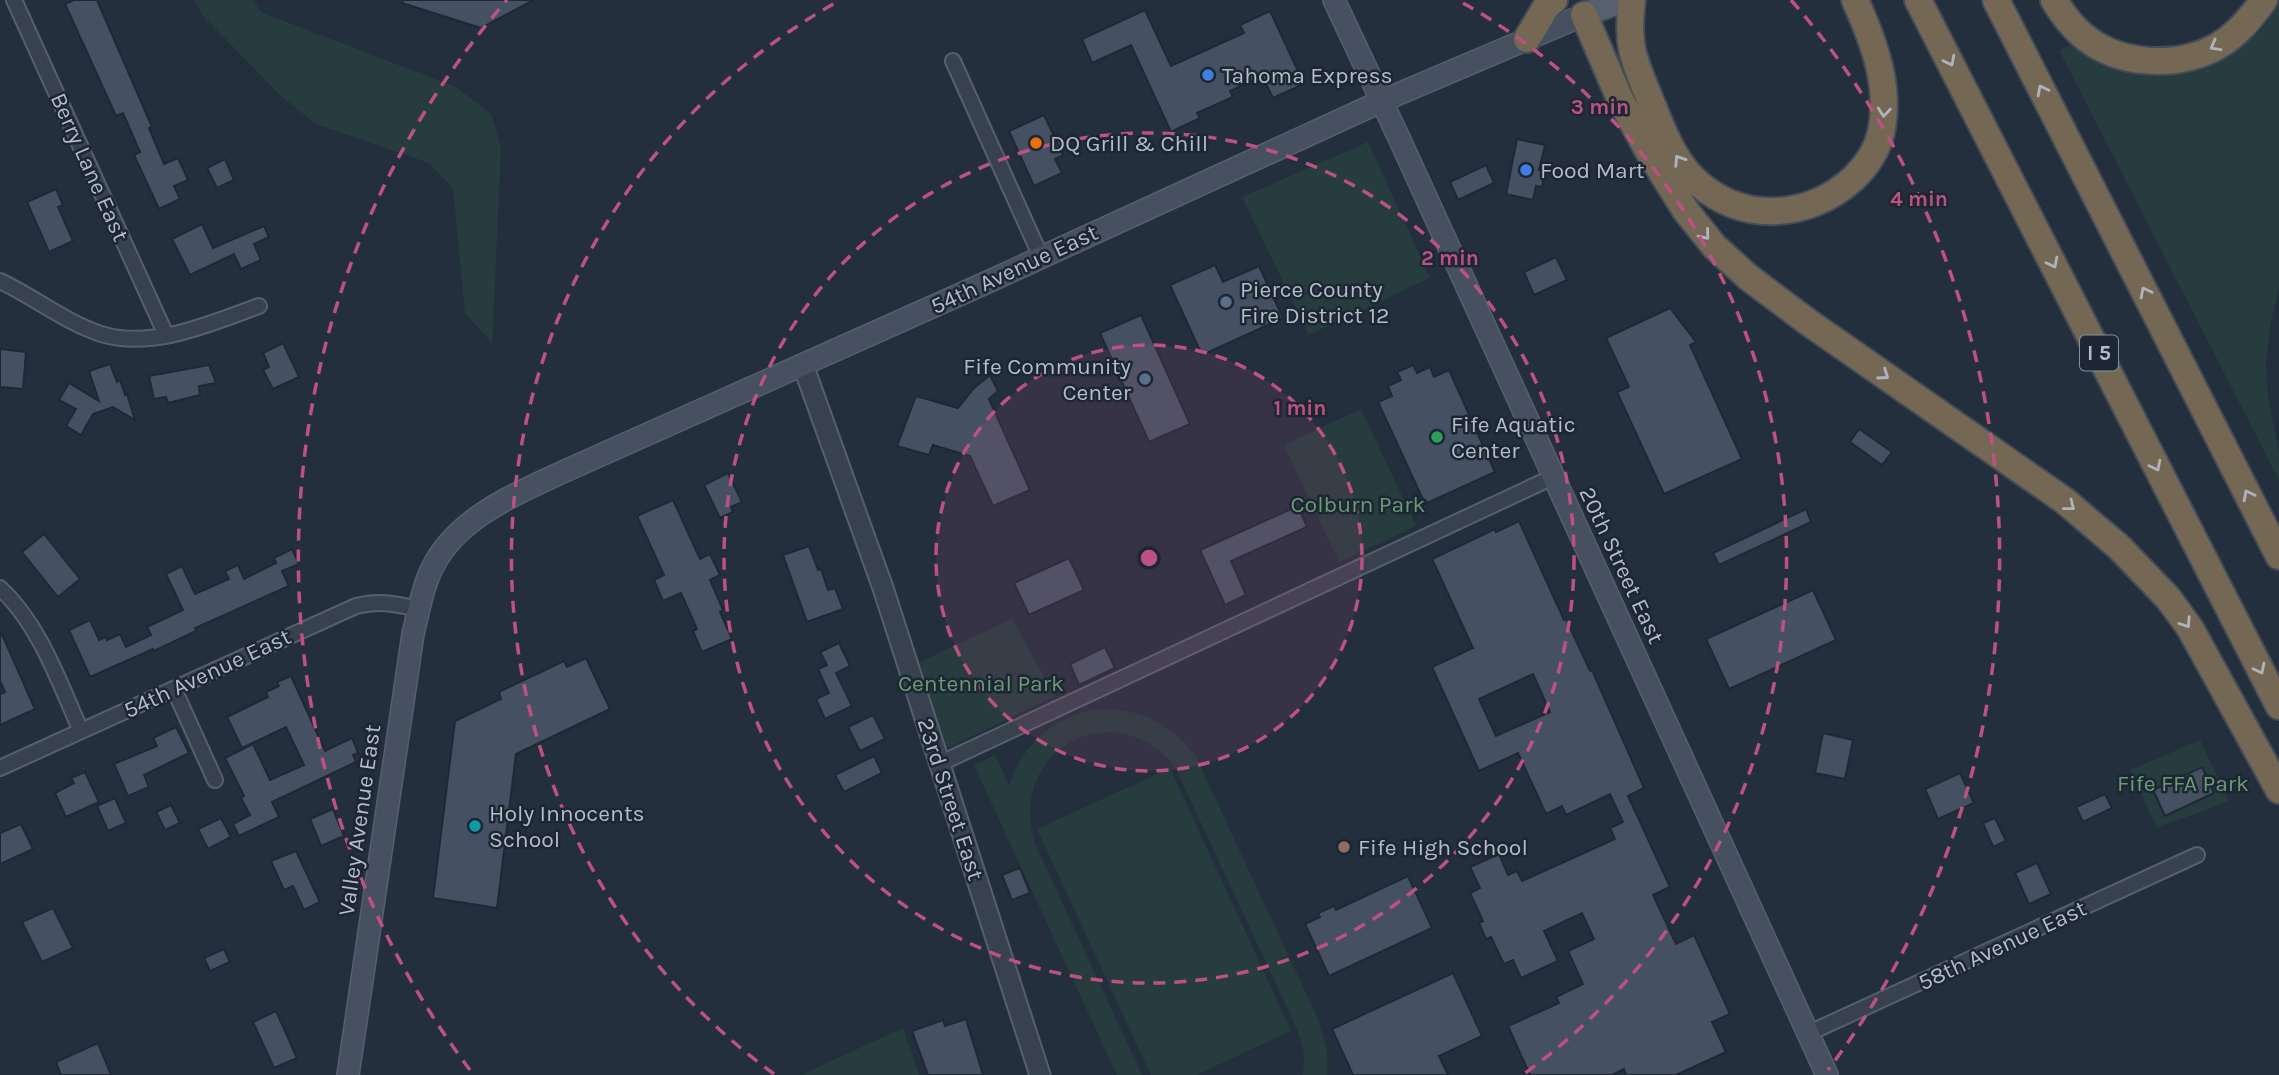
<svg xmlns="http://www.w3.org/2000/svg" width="2279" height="1075" font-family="Karla,sans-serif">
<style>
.green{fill:#263c3f}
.building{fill:#455162;stroke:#1f2835;stroke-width:2;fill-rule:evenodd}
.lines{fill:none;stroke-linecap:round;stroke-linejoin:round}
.minor-casing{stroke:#565f6c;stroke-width:18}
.tertiary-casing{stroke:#565f6c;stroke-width:23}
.secondary-casing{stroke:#565f6c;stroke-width:24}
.primary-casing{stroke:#414a57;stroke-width:26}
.motorway-casing{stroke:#434c59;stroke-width:30}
.minor{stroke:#38414e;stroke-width:14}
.tertiary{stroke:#38414e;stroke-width:19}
.secondary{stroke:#465061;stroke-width:21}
.primary{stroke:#56606e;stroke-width:23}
.motorway{stroke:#746855;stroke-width:26}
.oneway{stroke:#aeb4bd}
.ring{fill:none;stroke:#bd5182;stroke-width:3.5;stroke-dasharray:12 9}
.shop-dot{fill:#3f7fe0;stroke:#1d2633;stroke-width:2.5}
.food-dot{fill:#e8710a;stroke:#1d2633;stroke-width:2.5}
.service-dot{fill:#5c6f8a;stroke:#1d2633;stroke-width:2.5}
.leisure-dot{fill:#2e9e5b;stroke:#1d2633;stroke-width:2.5}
.culture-dot{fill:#0f9aa8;stroke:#1d2633;stroke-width:2.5}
.education-dot{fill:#8d6e63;stroke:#1d2633;stroke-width:2.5}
.labels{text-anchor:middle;stroke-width:5;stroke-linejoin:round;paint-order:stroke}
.shield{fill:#1d2633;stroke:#878f9c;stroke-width:2}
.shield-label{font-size:21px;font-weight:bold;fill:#b4bcc9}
.poi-label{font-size:23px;fill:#b4bcc9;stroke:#1d2633;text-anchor:start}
.street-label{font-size:23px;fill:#b4bcc9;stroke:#1d2633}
.park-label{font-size:23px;fill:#6b9a76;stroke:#1d2633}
.centre{fill:#bd5182;stroke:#1d2633;stroke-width:3.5}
.ring-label{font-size:21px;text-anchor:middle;font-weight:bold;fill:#bd5182;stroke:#1d2633;stroke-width:5;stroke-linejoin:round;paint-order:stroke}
</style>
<rect width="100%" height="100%" fill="#242f3e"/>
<g class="green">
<path d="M 194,0 L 252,0 L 263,13 L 456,87 L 492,115 L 501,150 L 492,343 L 465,313 L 453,188 L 429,163 L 316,124 L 282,97 L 203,16 Z"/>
<path d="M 2279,3 L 2279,287 L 2270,326 L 2266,364 L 2268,396 L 2279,453 L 2279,480 L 2059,50 L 2072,44 C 2087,53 2103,65 2120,69 C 2179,84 2251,61 2279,3 Z"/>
<path d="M 1368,142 L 1430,278 L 1309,335 L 1242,197 Z"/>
<path d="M 1361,409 L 1416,526 L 1339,562 L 1284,445 Z"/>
<path d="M 1012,619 L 1055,696 L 942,751 L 920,662 Z"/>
<path d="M 1097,709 C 1138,708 1169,722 1195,755 L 1318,1019 L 1327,1050 L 1327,1075 L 1303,1075 L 1304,1053 L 1297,1029 L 1175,767 C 1114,690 1003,752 1036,846 L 1142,1075 L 1117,1075 L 974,765 L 995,755 L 1009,785 C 1024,743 1053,718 1097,709 Z"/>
<path d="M 2200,740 L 2229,801 L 2157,828 L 2130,770 Z"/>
<path d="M 1170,768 L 1291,1031 L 1196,1075 L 1151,1075 L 1037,829 Z"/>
<path d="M 903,1028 L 919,1075 L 801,1075 Z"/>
</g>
<g class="building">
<path d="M 74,0 L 97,0 L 152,127 L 149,128 L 164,164 L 178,158 L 188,180 L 174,186 L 180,199 L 159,209 L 134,155 L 140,152 L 123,113 L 116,116 L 65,4 Z"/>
<path d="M 403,0 L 534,0 L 481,28 L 402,3 Z"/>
<path d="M 1145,10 L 1171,66 L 1244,33 L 1240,25 L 1270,11 L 1304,84 L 1273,98 L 1262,76 L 1230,91 L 1233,97 L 1197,113 L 1200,118 L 1171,132 L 1131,45 L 1092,63 L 1082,39 Z"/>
<path d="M 1044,115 L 1063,155 L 1055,159 L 1062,173 L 1034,186 L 1009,131 Z"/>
<path d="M 1517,139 L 1545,145 L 1539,170 L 1545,171 L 1542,187 L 1536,186 L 1533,200 L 1506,194 Z"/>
<path d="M 225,159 L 234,180 L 217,188 L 207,168 Z"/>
<path d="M 1486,165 L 1494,183 L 1458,200 L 1450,182 Z"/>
<path d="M 56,189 L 63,205 L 58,207 L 73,241 L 49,252 L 27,202 Z"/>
<path d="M 202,224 L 213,248 L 264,226 L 269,237 L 254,244 L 261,260 L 241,269 L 234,254 L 190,275 L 172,239 Z"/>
<path d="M 1556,257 L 1567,280 L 1534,295 L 1524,272 Z"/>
<path d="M 1215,265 L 1223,282 L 1259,266 L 1283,318 L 1202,355 L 1170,285 Z"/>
<path d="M 1670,308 L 1696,342 L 1690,345 L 1742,459 L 1664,494 L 1617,392 L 1629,387 L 1606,338 Z"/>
<path d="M 1141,315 L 1190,424 L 1149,442 L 1100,333 Z"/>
<path d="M 283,343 L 299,377 L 273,389 L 263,370 L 269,367 L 263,353 Z"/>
<path d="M 0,349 L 26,352 L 23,389 L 0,387 Z"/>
<path d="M 110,364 L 117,382 L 120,380 L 125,395 L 127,394 L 135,420 L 113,407 L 93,414 L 81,435 L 66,426 L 76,409 L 59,400 L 69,383 L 99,401 L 89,371 Z"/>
<path d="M 209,365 L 216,383 L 199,386 L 200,395 L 168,403 L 166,397 L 154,399 L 149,376 Z"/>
<path d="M 1413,365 L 1417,373 L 1430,367 L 1434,377 L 1449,370 L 1495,472 L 1425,504 L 1378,402 L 1392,396 L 1388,386 L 1401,380 L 1397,372 Z"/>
<path d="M 990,375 L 998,391 L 989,399 L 1030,490 L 993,506 L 970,456 L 933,445 L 929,455 L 897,446 L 916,396 L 958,408 L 974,388 Z"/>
<path d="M 1859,429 L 1892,452 L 1882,465 L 1850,442 Z"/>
<path d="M 728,473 L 742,502 L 731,507 L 733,512 L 720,518 L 704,485 Z"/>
<path d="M 673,500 L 700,559 L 710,554 L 720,575 L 710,580 L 723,610 L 720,612 L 732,639 L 702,652 L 693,631 L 697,629 L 681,593 L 663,601 L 654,580 L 664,575 L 637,516 Z"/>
<path d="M 1298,506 L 1307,527 L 1231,561 L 1246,595 L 1225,605 L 1200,550 Z"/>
<path d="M 1806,509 L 1811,522 L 1719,565 L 1713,553 Z"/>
<path d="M 1519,521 L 1564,620 L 1566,619 L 1590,671 L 1592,670 L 1644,788 L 1628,796 L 1670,887 L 1653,895 L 1676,944 L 1694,935 L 1730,1014 L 1712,1022 L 1726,1052 L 1676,1075 L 1626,1075 L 1624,1069 L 1612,1075 L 1530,1075 L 1508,1026 L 1559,1003 L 1556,997 L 1583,984 L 1568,951 L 1594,939 L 1582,913 L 1544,931 L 1558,961 L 1521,978 L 1513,960 L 1504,964 L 1491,937 L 1486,939 L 1479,923 L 1483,921 L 1470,893 L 1480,888 L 1470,867 L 1499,854 L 1508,875 L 1517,871 L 1522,881 L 1615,839 L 1610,828 L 1623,822 L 1610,794 L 1566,815 L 1562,806 L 1546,814 L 1518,753 L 1479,771 L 1432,667 L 1473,648 L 1432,559 L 1495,529 L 1496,532 ZM 1533,674 L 1550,712 L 1496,736 L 1479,699 Z"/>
<path d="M 44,534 L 80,579 L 58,597 L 22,552 Z"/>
<path d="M 809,546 L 818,570 L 821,569 L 828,590 L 835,588 L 843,609 L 807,622 L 783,555 Z"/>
<path d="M 292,549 L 299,564 L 282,571 L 289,586 L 195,628 L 196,631 L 154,651 L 153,649 L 90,677 L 69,630 L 90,620 L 99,640 L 106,637 L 107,640 L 120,634 L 126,647 L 151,635 L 147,627 L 183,610 L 166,574 L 182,566 L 195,594 L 229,579 L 225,571 L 238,565 L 244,579 L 276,563 L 274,558 Z"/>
<path d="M 1069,558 L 1084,590 L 1029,615 L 1014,583 Z"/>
<path d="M 1813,590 L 1836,640 L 1729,689 L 1706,639 Z"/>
<path d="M 0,630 L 35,709 L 0,725 L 0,694 L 5,692 L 0,681 Z"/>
<path d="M 839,643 L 850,666 L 836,673 L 852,706 L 825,719 L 816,699 L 829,693 L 818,669 L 827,665 L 820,652 Z"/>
<path d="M 1105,647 L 1115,668 L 1079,685 L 1070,664 Z"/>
<path d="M 586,658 L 610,709 L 516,754 L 497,908 L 433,898 L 455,721 L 501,699 L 499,692 L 564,661 L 567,667 Z"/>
<path d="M 291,676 L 325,751 L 352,738 L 358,753 L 353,755 L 356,762 L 272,802 L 279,817 L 239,836 L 233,824 L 250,815 L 241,798 L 244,796 L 225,758 L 253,744 L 270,780 L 304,765 L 286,727 L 242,748 L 227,717 L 268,697 L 266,692 L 279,686 L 277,682 Z"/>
<path d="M 873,715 L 885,739 L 860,751 L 848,727 Z"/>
<path d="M 176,727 L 189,753 L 144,775 L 149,787 L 128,796 L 114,764 L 157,746 L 153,738 Z"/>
<path d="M 1823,733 L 1853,740 L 1845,779 L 1815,773 Z"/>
<path d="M 874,756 L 882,773 L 844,792 L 835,775 Z"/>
<path d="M 2202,767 L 2214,793 L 2165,816 L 2153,790 Z"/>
<path d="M 85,772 L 99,802 L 66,817 L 55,793 L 74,783 L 71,778 Z"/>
<path d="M 1960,773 L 1974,803 L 1938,819 L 1925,789 Z"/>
<path d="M 2105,794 L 2112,808 L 2083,822 L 2076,807 Z"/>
<path d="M 115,798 L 126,823 L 108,831 L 97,806 Z"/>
<path d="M 171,805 L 180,823 L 165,830 L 156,812 Z"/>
<path d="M 333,809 L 344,836 L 321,846 L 310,819 Z"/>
<path d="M 221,818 L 231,837 L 208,849 L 198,829 Z"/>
<path d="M 1995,818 L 2006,841 L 1993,847 L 1983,823 Z"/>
<path d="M 21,824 L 33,849 L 0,864 L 0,833 Z"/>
<path d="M 296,851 L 320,902 L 304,910 L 293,886 L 284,890 L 271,861 Z"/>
<path d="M 2037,863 L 2051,894 L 2029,904 L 2015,873 Z"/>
<path d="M 1020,868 L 1030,893 L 1012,900 L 1002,875 Z"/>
<path d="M 1408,876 L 1432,928 L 1329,976 L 1305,924 L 1320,917 L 1318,913 L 1334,906 L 1336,910 Z"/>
<path d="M 53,908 L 73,948 L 42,962 L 22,922 Z"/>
<path d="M 224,949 L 230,962 L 210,971 L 204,958 Z"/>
<path d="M 1453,973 L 1482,1036 L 1439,1056 L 1448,1075 L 1353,1075 L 1332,1029 Z"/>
<path d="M 276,1011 L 297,1058 L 274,1068 L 253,1022 Z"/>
<path d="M 966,1019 L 983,1075 L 928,1075 L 912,1031 L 943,1020 L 945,1026 Z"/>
<path d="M 98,1043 L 111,1075 L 61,1075 L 56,1062 Z"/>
</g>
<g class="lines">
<defs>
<g id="minor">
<path d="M 14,0 L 166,335"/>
<path d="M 953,61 L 1041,257"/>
<path d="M 0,281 C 34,297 65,322 101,334 C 153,350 211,323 259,306"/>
<path d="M 0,588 C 40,625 59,682 81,731"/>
<path d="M 174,689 L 215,780"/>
<path d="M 939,764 L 1553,477"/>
<path d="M 0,768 L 356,606 C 380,600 395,604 419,609"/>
<path d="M 1807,1034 L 2197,855"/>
</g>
<path id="tertiary" d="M 803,365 L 883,588 L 1040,1075"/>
<g id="secondary">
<path d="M 1334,0 L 1399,138 L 1827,1075"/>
<path d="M 348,1075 L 413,634 C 418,614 421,594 429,575 C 452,519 514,495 565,471 L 990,281 L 1382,101 L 1584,15"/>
</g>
<path id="primary" d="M 1584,15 L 1624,0"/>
<g id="motorway">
<path d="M 1632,0 C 1626,47 1634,60 1651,102 C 1663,131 1674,163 1699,184 C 1746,224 1810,218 1854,178 C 1866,166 1877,150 1881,133 C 1891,87 1874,42 1855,0"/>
<path d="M 1918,0 L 2279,706"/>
<path d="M 1996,0 L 2279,556"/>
<path d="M 2054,0 C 2061,12 2071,25 2081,34 C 2117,66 2177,69 2218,46 C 2237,35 2251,18 2264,0"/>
<path d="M 1584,15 L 1620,99 L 1650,154 L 1686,211 L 1714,246 L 1748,277 L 1808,322 L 2065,501 L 2119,547 L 2168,598 L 2190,628 L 2279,790"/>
<path d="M 1527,39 L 1546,7 L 1554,0"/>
</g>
</defs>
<use href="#minor" class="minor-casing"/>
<use href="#tertiary" class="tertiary-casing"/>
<use href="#secondary" class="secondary-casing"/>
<use href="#primary" class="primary-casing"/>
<use href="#motorway" class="motorway-casing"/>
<use href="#minor" class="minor"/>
<use href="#tertiary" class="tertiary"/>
<use href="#secondary" class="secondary"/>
<use href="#primary" class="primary"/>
<use href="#motorway" class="motorway"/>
</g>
<defs><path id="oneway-chevron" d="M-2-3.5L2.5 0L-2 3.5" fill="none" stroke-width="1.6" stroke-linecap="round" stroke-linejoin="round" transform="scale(1.75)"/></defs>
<g class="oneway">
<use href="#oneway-chevron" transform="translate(2215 46) rotate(151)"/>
<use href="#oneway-chevron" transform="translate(1950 61) rotate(63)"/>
<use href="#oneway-chevron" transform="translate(2042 90) rotate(-117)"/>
<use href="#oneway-chevron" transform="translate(1884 112) rotate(95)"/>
<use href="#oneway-chevron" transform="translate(1679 160) rotate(-123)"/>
<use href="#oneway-chevron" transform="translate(1705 235) rotate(51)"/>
<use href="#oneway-chevron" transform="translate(2053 263) rotate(63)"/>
<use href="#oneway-chevron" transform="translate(2145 292) rotate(-117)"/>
<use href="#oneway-chevron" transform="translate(1884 375) rotate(35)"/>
<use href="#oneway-chevron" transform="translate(2156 466) rotate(63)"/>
<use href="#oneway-chevron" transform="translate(2248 495) rotate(-117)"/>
<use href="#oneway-chevron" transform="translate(2070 506) rotate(38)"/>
<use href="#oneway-chevron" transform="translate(2186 623) rotate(56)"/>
<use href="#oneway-chevron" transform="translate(2260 669) rotate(63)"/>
</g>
<circle cx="1149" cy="558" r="213" fill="#bd5182" fill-opacity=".12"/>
<g class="ring">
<circle cx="1149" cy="558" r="213"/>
<circle cx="1149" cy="558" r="425"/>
<path d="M774 1074A638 638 0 0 1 835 3M1463 3A638 638 0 0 1 1524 1074"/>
<path d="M470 1070A850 850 0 0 1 507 0M1791 0A850 850 0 0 1 1828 1070"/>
</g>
<g class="shop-dot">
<circle cx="1208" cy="75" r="7"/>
<circle cx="1526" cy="170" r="7"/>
</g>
<circle class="food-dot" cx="1036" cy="143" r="7"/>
<g class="service-dot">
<circle cx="1226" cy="302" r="7"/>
<circle cx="1145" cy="379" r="7"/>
</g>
<circle class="leisure-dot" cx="1437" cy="437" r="7"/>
<circle class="culture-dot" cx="475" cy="826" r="7"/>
<circle class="education-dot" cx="1344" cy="847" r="7"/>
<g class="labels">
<rect class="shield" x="2080" y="335.5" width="38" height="35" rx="5"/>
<g class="shield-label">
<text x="2099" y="360">I 5</text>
</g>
<g class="poi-label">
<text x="1222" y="83">Tahoma Express</text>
<text x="1050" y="151">DQ Grill &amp; Chill</text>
<text x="1540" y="178">Food Mart</text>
<text x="1240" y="297">Pierce County<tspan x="1240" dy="26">Fire District 12</tspan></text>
<text x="1131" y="374" text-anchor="end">Fife Community<tspan x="1131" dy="26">Center</tspan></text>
<text x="1451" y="432">Fife Aquatic<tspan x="1451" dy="26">Center</tspan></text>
<text x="489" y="821">Holy Innocents<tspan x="489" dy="26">School</tspan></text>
<text x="1358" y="855">Fife High School</text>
</g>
<g class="street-label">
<text transform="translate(90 167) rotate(66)" y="8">Berry Lane East</text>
<text transform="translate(1014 269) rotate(-25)" y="8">54th Avenue East</text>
<text transform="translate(1622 565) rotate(65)" y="8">20th Street East</text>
<text transform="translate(207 673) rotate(-25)" y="8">54th Avenue East</text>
<text transform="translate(951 799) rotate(72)" y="8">23rd Street East</text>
<text transform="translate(359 820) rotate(-82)" y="8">Valley Avenue East</text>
<text transform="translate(2002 945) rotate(-25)" y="8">58th Avenue East</text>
</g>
<g class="park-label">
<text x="1358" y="512">Colburn Park</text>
<text x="981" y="691">Centennial Park</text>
<text x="2183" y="791">Fife FFA Park</text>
</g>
</g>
<circle cx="1149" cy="558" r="10" class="centre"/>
<g class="ring-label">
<text x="1600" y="114">3 min</text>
<text x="1919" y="206">4 min</text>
<text x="1450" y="265">2 min</text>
<text x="1300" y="415">1 min</text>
</g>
</svg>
